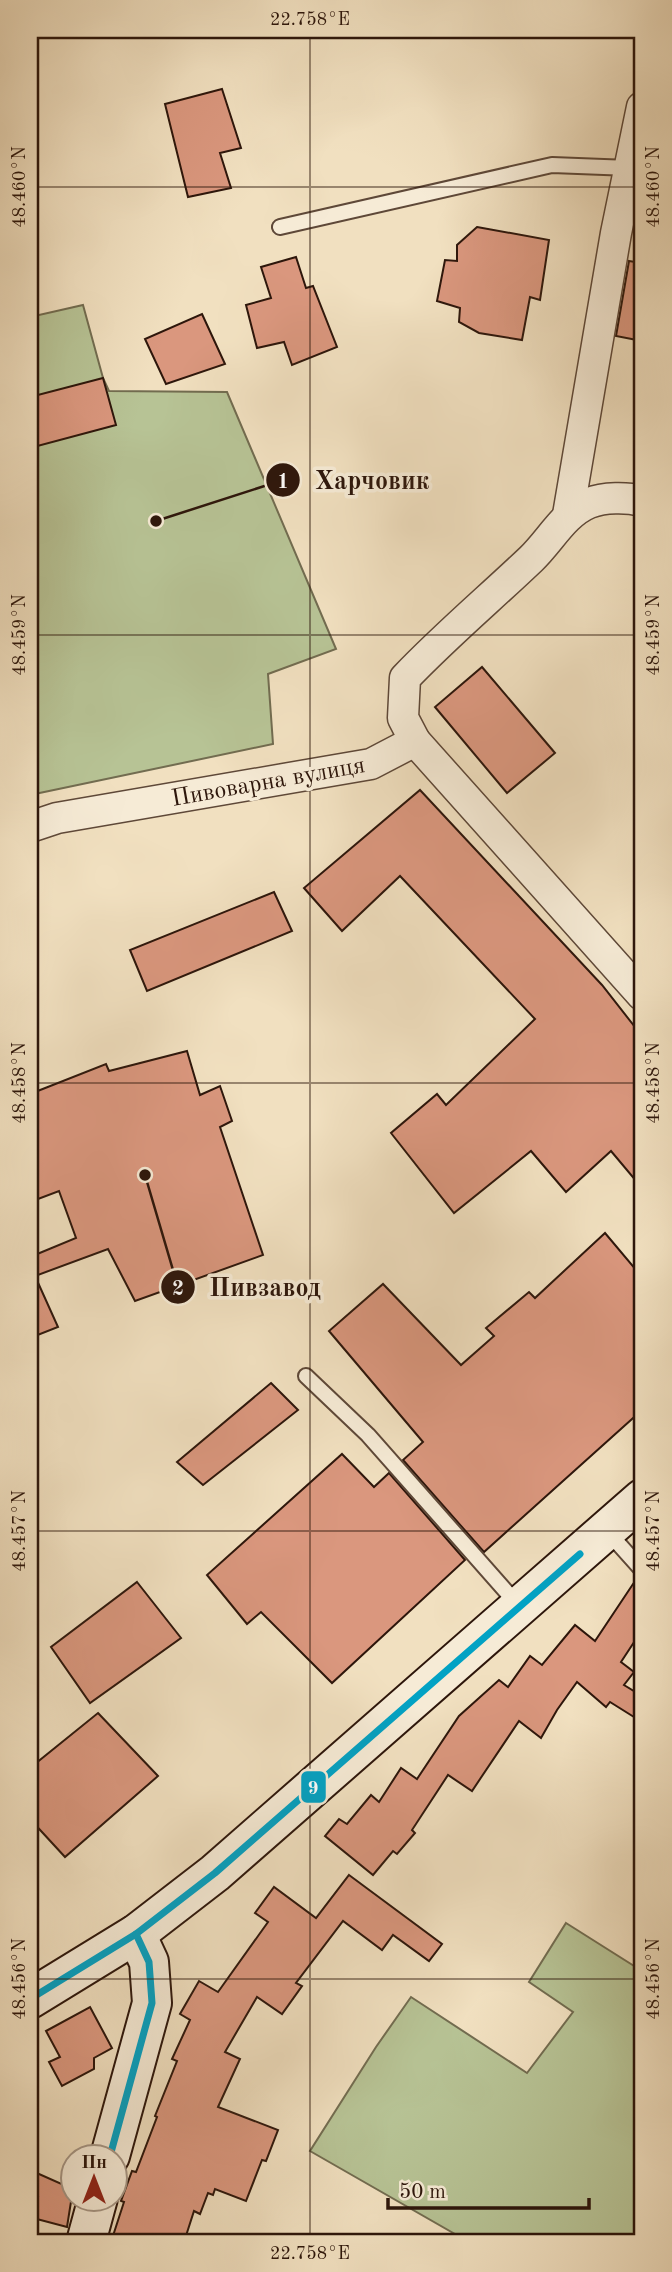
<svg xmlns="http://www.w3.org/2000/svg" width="672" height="2272" font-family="'Old Standard TT',serif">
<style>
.green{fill:#b7c395;stroke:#726c50;stroke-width:2}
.building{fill:#da977e;stroke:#2d160b;stroke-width:2}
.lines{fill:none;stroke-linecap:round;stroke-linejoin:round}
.lane-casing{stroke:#5e4838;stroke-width:18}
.street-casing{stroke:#5e4838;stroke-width:33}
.secondary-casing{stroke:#2d160b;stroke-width:42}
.lane{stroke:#f6ebd6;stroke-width:14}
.street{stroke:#f6ebd6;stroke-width:30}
.secondary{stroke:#f6ebd6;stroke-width:38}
.bus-1-casing{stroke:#f6ebd6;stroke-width:12}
.bus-1{stroke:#02a2c4;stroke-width:7}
.ticks{fill:none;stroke:#2d160b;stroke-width:2;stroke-opacity:0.45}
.labels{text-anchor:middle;stroke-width:7;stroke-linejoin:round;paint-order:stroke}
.street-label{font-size:24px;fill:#2d160b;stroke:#f6ebd6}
.leader{fill:none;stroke:#2d160b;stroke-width:2.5}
.callout-dot{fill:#2d160b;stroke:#f6ebd6;stroke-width:2.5}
.mark-label{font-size:21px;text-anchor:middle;font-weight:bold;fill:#fff}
.callout-label{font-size:26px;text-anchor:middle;font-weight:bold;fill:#2d160b;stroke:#f6ebd6;stroke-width:7;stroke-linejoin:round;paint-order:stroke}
.line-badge{stroke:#f6ebd6;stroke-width:2.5}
.badge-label{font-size:19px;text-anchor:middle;font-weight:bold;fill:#fff}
.neatline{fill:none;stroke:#2d160b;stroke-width:2.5}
.ticks-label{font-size:18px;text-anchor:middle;fill:#2d160b}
</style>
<rect width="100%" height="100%" fill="#f1e0c0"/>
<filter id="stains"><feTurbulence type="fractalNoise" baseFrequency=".00286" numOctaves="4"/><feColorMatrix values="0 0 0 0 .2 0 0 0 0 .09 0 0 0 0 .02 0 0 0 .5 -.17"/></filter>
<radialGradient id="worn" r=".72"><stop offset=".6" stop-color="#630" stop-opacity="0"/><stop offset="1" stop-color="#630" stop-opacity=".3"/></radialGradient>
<g class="green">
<path d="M 83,305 L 103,378 L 109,391 L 227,392 L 336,649 L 268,674 L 273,744 L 30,795 L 30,317 Z"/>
<path d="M 566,1923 L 642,1971 L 642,2242 L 469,2242 L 310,2151 L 376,2047 L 411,1997 L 527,2073 L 573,2012 L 529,1982 Z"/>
</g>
<g class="building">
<path d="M 222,89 L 241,148 L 220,153 L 231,188 L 188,197 L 165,104 Z"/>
<path d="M 477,227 L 549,240 L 540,300 L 530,297 L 522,340 L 479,333 L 459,322 L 460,308 L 437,301 L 445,260 L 457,261 L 457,245 Z"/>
<path d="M 296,257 L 306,288 L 313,286 L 337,347 L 292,365 L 284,342 L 257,348 L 246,305 L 271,298 L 261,267 Z"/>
<path d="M 629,261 L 642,263 L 642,341 L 616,336 Z"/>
<path d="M 202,314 L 225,364 L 166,384 L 145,339 Z"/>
<path d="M 103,378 L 116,425 L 30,448 L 30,397 Z"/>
<path d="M 482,667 L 555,753 L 507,793 L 435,707 Z"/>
<path d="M 420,790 L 602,985 L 642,1036 L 642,1188 L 611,1151 L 566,1192 L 531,1151 L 454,1213 L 391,1133 L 437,1094 L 446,1105 L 535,1019 L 400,876 L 342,931 L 304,888 Z"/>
<path d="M 274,892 L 292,931 L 147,991 L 130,950 Z"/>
<path d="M 187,1051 L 200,1095 L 220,1086 L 232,1121 L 220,1127 L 263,1255 L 135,1301 L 108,1249 L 35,1276 L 58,1327 L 30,1338 L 30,1257 L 76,1238 L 59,1191 L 30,1202 L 30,1094 L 106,1064 L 109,1071 Z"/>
<path d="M 605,1233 L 642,1277 L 642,1410 L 484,1552 L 403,1460 L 423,1442 L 329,1331 L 383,1284 L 461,1365 L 494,1336 L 486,1328 L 529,1292 L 535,1298 Z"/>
<path d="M 271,1383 L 298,1410 L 203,1485 L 177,1462 Z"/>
<path d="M 342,1454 L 374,1487 L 389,1473 L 465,1560 L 332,1683 L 261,1612 L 247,1624 L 207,1575 Z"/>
<path d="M 637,1578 L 642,1579 L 642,1630 L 621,1662 L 634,1672 L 624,1685 L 642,1696 L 642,1722 L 610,1702 L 606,1707 L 577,1682 L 557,1710 L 541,1738 L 519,1721 L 472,1791 L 448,1775 L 412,1830 L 415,1833 L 397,1854 L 393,1851 L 373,1875 L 325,1836 L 339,1819 L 347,1824 L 371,1795 L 379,1802 L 401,1768 L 417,1779 L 459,1716 L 499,1680 L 508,1687 L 530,1656 L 542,1665 L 575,1625 L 595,1641 Z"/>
<path d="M 137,1582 L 181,1638 L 90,1703 L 51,1647 Z"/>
<path d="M 98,1713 L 158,1776 L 65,1857 L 30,1819 L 30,1768 Z"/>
<path d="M 349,1875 L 442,1944 L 429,1961 L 393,1935 L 382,1950 L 343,1921 L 296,1983 L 302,1986 L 282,2014 L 257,1997 L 225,2052 L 240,2059 L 218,2107 L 278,2130 L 266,2161 L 262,2160 L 246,2201 L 215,2189 L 213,2195 L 208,2193 L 200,2214 L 194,2211 L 184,2242 L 111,2242 L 124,2202 L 121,2201 L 132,2171 L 136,2172 L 157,2117 L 155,2116 L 177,2061 L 172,2059 L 190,2020 L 180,2014 L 199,1981 L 218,1992 L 268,1922 L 255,1913 L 274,1887 L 316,1918 Z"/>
<path d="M 90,2007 L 112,2048 L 94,2058 L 94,2069 L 62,2086 L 49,2062 L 60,2057 L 46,2031 Z"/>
<path d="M 30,2170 L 73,2189 L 67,2227 L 33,2218 L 38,2197 L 30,2194 Z"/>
</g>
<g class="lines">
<defs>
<g id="lane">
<path d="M 280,227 L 552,165 L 630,168"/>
<path d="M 306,1376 L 368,1435 L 519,1606"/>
<path d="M 608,1532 L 642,1570"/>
</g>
<g id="street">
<path d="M 642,501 C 627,497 604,497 589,503 C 563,514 551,540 531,559 C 489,599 445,636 405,678 L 403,718 L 415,741 L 642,995"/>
<path d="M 568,515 L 616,233 L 642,107"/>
<path d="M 30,827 L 57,818 L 371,764 L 415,741"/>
</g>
<g id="secondary">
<path d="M 30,1999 L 136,1934 L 215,1873 L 642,1499"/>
<path d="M 110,2156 L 152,2003 L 149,1962 L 136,1934"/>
<path d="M 86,2242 L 98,2198"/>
</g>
</defs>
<use href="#lane" class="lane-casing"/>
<use href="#street" class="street-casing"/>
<use href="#secondary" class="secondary-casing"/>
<use href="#lane" class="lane"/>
<use href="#street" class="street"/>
<use href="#secondary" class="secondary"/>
<defs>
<g id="bus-1">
<path d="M 30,1999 L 136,1934 L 215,1873 L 580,1554"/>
<path d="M 110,2156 L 152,2003 L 149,1962 L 136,1934"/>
</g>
</defs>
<use href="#bus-1" class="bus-1-casing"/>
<use href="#bus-1" class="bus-1"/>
</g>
<path class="ticks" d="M 310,30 L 310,2242M 30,187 L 642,187M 30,635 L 642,635M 30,1083 L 642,1083M 30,1531 L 642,1531M 30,1979 L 642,1979"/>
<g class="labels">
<g class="street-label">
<text transform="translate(268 781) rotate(-10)" y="8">Пивоварна вулиця</text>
</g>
</g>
<path class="leader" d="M156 521L283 480M145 1175L178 1287"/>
<g class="callout-dot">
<circle cx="156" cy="521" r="7"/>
<circle cx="145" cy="1175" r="7"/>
<circle cx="283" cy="480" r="18"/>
<circle cx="178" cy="1287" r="18"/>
</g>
<g class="mark-label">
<text x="283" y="488">1</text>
<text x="178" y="1295">2</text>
</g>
<g class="callout-label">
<text x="372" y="489">Харчовик</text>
<text x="265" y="1296">Пивзавод</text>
</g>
<rect class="line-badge" x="300" y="1770" width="27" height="34" rx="7" fill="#02a2c4"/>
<g class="badge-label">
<text x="313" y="1794">9</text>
</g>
<rect width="672" height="2272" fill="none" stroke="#f1e0c0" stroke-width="77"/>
<g transform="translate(94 2178)"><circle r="33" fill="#f6ebd6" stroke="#a69685" stroke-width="2"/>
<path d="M0-5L12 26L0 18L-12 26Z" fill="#8f2418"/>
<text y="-10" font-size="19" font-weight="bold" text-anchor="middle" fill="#2d160b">Пн</text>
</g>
<path d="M388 2198v10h201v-10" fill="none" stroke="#2d160b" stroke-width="3.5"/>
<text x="399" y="2198" font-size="21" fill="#2d160b" stroke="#f6ebd6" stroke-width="5" paint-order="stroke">50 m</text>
<rect x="38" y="38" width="596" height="2196" class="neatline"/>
<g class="ticks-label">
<text x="310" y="25">22.758°E</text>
<text transform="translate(19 187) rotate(-90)" y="6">48.460°N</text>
<text transform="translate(653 187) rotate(-90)" y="6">48.460°N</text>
<text transform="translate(19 635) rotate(-90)" y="6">48.459°N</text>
<text transform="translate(653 635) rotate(-90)" y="6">48.459°N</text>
<text transform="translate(19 1083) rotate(-90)" y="6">48.458°N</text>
<text transform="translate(653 1083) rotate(-90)" y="6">48.458°N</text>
<text transform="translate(19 1531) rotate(-90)" y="6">48.457°N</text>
<text transform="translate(653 1531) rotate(-90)" y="6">48.457°N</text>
<text transform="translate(19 1979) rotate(-90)" y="6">48.456°N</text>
<text transform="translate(653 1979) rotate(-90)" y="6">48.456°N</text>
<text x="310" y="2259">22.758°E</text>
</g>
<rect width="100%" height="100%" filter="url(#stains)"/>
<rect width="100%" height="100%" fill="url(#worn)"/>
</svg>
